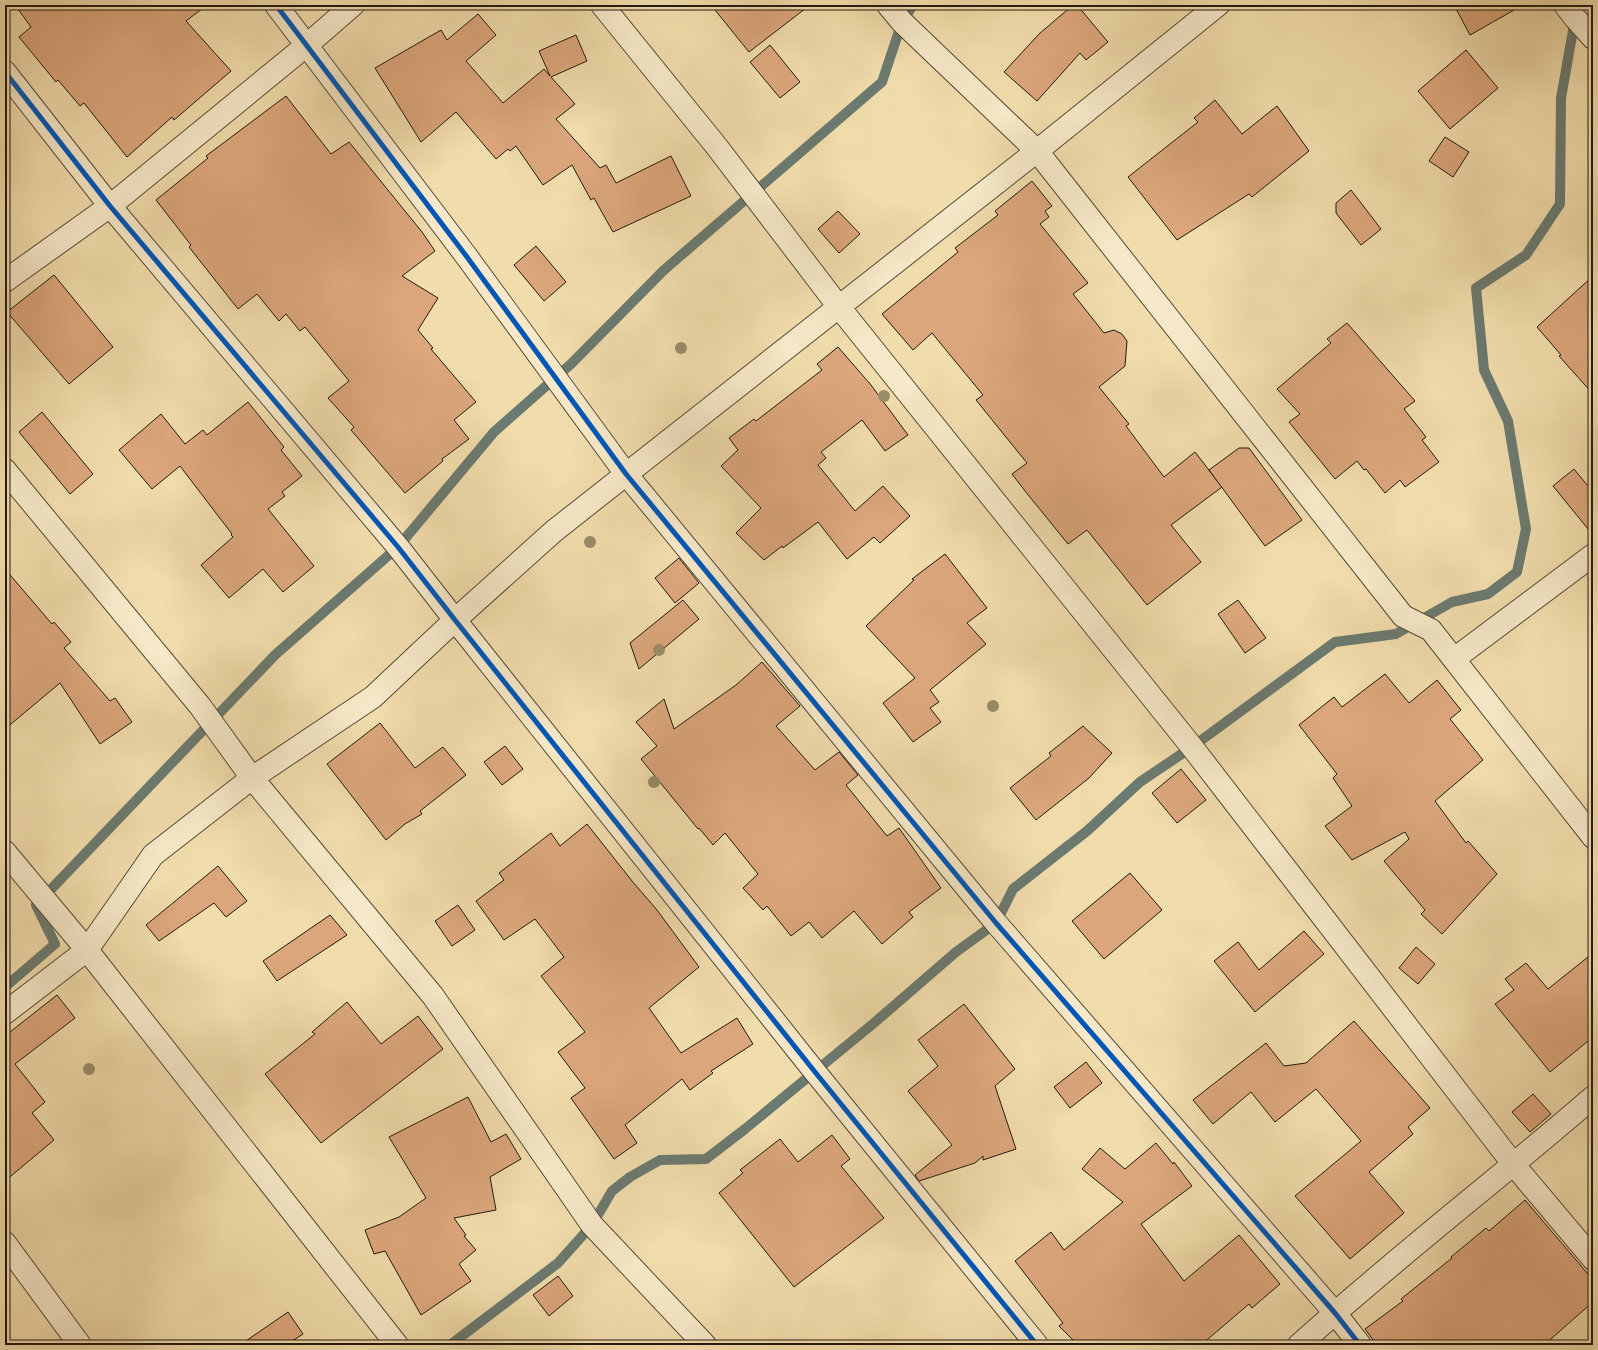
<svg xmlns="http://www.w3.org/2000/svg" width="1598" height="1350" font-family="'Old Standard TT',serif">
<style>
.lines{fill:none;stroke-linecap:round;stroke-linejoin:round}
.stream{stroke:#6b7a70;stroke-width:10}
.building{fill:#dba67b;stroke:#221911}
.street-casing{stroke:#564a38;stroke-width:24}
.street{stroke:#f6e8c8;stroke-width:22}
.cycleway-casing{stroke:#f6e8c8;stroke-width:8}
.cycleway{stroke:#0057b8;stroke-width:5}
.tree{fill:#998c6a}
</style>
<rect width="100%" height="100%" fill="#f1dcab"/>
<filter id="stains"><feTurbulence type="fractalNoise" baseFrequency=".005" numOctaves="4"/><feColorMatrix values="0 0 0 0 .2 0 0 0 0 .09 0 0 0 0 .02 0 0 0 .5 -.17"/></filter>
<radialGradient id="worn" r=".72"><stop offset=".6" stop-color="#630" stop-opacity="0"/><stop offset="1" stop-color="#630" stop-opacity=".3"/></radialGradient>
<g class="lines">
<g class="stream">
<path d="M 5,987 L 55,944 L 36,905 L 275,655 L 398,547 L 494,432 L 571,364 L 664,270 L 882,82 L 902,22 L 913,5"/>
<path d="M 450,1345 L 558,1263 L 592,1225 L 612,1191 L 630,1177 L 660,1160 L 706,1159 L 745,1129 L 874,1023 L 956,952 L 996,923 L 1013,889 L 1087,831 L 1140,782 L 1192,747 L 1335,642 L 1396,634 L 1452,602 L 1488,594 L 1517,572 L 1526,529 L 1508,421 L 1484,370 L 1476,288 L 1526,255 L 1560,204 L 1561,98 L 1575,19"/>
</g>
</g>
<g class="building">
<path d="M 15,5 L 207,5 L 186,21 L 231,71 L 174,120 L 172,117 L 127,157 L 84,103 L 80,106 L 58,80 L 56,82 L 19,37 L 31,27 Z"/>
<path d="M 711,5 L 810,5 L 749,52 Z"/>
<path d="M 1073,5 L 1077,5 L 1108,42 L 1086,60 L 1080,53 L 1037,101 L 1004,72 L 1039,34 Z"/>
<path d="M 1454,5 L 1523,5 L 1470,35 Z"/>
<path d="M 478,14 L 496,35 L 466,61 L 503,103 L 544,69 L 550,76 L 539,51 L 576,35 L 587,61 L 551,77 L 575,104 L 556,119 L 600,168 L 606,165 L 616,183 L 671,156 L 691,196 L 613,232 L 594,198 L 591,200 L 572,165 L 543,185 L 516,146 L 510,151 L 508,149 L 496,159 L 456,112 L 421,142 L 375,68 L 441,30 L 447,40 Z"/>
<path d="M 770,45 L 800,82 L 780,98 L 750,62 Z"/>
<path d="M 1466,50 L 1498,88 L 1450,129 L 1418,91 Z"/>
<path d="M 286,96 L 331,154 L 349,142 L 422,232 L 435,251 L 402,276 L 438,298 L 418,330 L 433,348 L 431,349 L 476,402 L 454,420 L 469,439 L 442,459 L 443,461 L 405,493 L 351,430 L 354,427 L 328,398 L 349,381 L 305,327 L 300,331 L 286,314 L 279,321 L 257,294 L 238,309 L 189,247 L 191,245 L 156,200 L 208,158 L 206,156 Z"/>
<path d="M 1215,100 L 1242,134 L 1277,106 L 1309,151 L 1252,197 L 1249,194 L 1177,240 L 1128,177 L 1198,122 L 1194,118 Z"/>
<path d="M 1445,137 L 1469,152 L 1453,177 L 1429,161 Z"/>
<path d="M 1032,181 L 1052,206 L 1045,211 L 1049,217 L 1040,224 L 1088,283 L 1073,294 L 1104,333 L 1114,330 L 1122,334 L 1127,341 L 1125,366 L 1099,387 L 1129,424 L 1126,426 L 1164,477 L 1195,452 L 1222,487 L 1171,525 L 1201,562 L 1147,605 L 1087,530 L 1068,544 L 1025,491 L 1012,474 L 1027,463 L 976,400 L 983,395 L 932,333 L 913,350 L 882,314 L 958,252 L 955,248 L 998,215 L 995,211 Z"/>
<path d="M 1351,190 L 1381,229 L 1361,245 L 1336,213 L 1336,203 Z"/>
<path d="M 838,211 L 860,234 L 839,253 L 818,229 Z"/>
<path d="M 536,246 L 566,282 L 544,301 L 514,265 Z"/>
<path d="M 54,275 L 113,347 L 69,384 L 7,312 Z"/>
<path d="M 1593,276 L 1593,394 L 1559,356 L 1561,355 L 1537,327 Z"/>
<path d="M 1347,323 L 1415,401 L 1404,409 L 1426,437 L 1422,440 L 1439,462 L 1405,487 L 1400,480 L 1385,493 L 1366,469 L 1364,470 L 1357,461 L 1335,479 L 1289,422 L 1300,414 L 1277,389 L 1331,343 L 1327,339 Z"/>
<path d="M 838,347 L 871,385 L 908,435 L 885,451 L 862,420 L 821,452 L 826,458 L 818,465 L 855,511 L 883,486 L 910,516 L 880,543 L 874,537 L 847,559 L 818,522 L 783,548 L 782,546 L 764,560 L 736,533 L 761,508 L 721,466 L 738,450 L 729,438 L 754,419 L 756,421 L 822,370 L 817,364 Z"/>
<path d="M 248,402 L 284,447 L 281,450 L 302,476 L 282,492 L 285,496 L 268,509 L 314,566 L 283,592 L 263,569 L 229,598 L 201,565 L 233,537 L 231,535 L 232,534 L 180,466 L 152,489 L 119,450 L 161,414 L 185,444 L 203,430 L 207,435 Z"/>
<path d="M 42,412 L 93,474 L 70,494 L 19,432 Z"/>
<path d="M 1239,448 L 1249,448 L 1302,520 L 1265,546 L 1209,470 Z"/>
<path d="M 1574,469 L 1593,492 L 1593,535 L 1553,486 Z"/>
<path d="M 945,554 L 987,608 L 967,623 L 986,644 L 930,690 L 939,702 L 930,708 L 941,722 L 913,742 L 883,703 L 915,678 L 866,626 L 914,580 L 912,579 Z"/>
<path d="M 679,558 L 699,583 L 675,603 L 655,578 Z"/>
<path d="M 5,569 L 52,624 L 54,622 L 71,642 L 64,648 L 110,701 L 115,698 L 132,722 L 100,744 L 60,683 L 5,729 Z"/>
<path d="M 683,600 L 699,619 L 639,669 L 630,643 Z"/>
<path d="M 1238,600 L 1266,638 L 1245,653 L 1218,614 Z"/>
<path d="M 762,662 L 800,706 L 776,726 L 815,770 L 839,752 L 858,775 L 846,785 L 887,836 L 899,828 L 941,888 L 909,912 L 913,917 L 882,944 L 854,911 L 822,938 L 809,922 L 791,936 L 767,906 L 763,910 L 743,888 L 758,874 L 725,833 L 713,845 L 699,828 L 698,829 L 641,759 L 657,746 L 636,722 L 664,699 L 674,729 L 736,685 Z"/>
<path d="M 1385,674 L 1409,703 L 1437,680 L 1461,710 L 1450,719 L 1483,760 L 1435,801 L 1466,843 L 1468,841 L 1497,874 L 1442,934 L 1421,914 L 1425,910 L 1384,861 L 1409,839 L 1405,832 L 1352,860 L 1325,826 L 1352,806 L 1333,778 L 1337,774 L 1299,725 L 1334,697 L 1342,707 Z"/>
<path d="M 380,723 L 415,768 L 443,747 L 466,775 L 420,811 L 422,814 L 405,824 L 386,840 L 327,764 Z"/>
<path d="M 1083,726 L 1112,753 L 1089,778 L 1036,820 L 1010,788 L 1051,756 L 1049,753 Z"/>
<path d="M 505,746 L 523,769 L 502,785 L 484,762 Z"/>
<path d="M 1181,769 L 1206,800 L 1177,823 L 1152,793 Z"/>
<path d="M 587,824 L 632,881 L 657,910 L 699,967 L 649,1008 L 681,1053 L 737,1018 L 753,1044 L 711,1071 L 713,1073 L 690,1090 L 682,1079 L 625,1125 L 637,1143 L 614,1159 L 571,1098 L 585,1088 L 558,1052 L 585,1032 L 541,976 L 564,957 L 535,919 L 504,940 L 476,901 L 504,880 L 499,873 L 551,833 L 560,846 Z"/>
<path d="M 218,866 L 247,901 L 226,917 L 214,903 L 159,941 L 146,925 Z"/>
<path d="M 1130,873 L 1162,910 L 1104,959 L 1072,921 Z"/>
<path d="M 458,905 L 475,930 L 452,946 L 435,921 Z"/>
<path d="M 330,915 L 347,935 L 277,981 L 263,961 Z"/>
<path d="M 1304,931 L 1324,954 L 1255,1012 L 1214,961 L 1238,942 L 1259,970 Z"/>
<path d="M 1416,947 L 1435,964 L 1418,984 L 1399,968 Z"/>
<path d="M 1593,953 L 1593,1037 L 1550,1072 L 1495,1004 L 1514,990 L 1505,979 L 1526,963 L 1548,989 Z"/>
<path d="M 57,995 L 75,1018 L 15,1064 L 45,1102 L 32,1113 L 54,1140 L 5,1181 L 5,1036 Z"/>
<path d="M 347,1002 L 381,1044 L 418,1016 L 443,1049 L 321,1143 L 265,1074 L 315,1034 L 312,1032 Z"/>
<path d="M 964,1004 L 1015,1069 L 995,1086 L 1016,1149 L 983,1160 L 983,1156 L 975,1163 L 919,1181 L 915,1175 L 952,1145 L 908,1091 L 938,1066 L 918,1040 Z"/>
<path d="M 1354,1021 L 1430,1108 L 1408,1127 L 1413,1134 L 1369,1172 L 1404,1213 L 1350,1259 L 1295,1196 L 1361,1141 L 1316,1089 L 1275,1122 L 1251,1092 L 1213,1124 L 1193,1100 L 1266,1043 L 1284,1066 L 1306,1063 Z"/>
<path d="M 1086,1062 L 1102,1083 L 1070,1108 L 1054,1087 Z"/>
<path d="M 1533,1094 L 1551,1114 L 1530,1132 L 1512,1112 Z"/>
<path d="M 468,1097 L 491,1142 L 506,1134 L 521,1159 L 490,1177 L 496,1210 L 454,1218 L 466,1235 L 464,1236 L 476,1250 L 459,1264 L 471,1281 L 421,1315 L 385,1251 L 374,1254 L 365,1230 L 399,1217 L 426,1198 L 389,1137 Z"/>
<path d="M 832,1135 L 850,1159 L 841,1166 L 884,1218 L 794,1287 L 719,1193 L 743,1173 L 740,1170 L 780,1139 L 798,1162 Z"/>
<path d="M 1156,1143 L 1173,1164 L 1174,1162 L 1192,1186 L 1141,1224 L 1184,1281 L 1239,1235 L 1280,1284 L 1252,1308 L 1249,1304 L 1201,1345 L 1078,1345 L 1059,1326 L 1063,1323 L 1015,1261 L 1051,1232 L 1064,1250 L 1123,1202 L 1082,1169 L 1100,1148 L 1125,1169 Z"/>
<path d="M 1525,1200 L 1593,1280 L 1593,1302 L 1544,1345 L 1377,1345 L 1365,1329 L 1403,1301 L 1401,1299 L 1452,1258 L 1451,1257 L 1486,1228 L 1489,1231 Z"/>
<path d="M 558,1276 L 573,1296 L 549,1316 L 533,1295 Z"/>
<path d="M 288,1312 L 303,1334 L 286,1345 L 240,1345 Z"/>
</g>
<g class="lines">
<defs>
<g id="street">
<path d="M 276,5 L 467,257 L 626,474 L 996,923 L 1335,1313 L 1360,1345"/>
<path d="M 602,5 L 717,147 L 839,307 L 1192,747 L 1514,1165 L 1593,1259"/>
<path d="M 888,5 L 902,22 L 1037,151 L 1403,616 L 1431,630 L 1593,837"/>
<path d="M 1565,5 L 1575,18 L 1593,38"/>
<path d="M 5,72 L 110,206 L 398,547 L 455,620 L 815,1072 L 1037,1345"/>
<path d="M 5,281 L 110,206 L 307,45 L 353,5"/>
<path d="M 5,470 L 200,706 L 252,778 L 433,996 L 592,1225 L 705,1345"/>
<path d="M 1454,659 L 1593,555"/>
<path d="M 5,852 L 87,950 L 397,1345"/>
<path d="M 5,1013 L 87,950 L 153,855 L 252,778 L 373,697 L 455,620 L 554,531 L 1037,151 L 1218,5"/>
<path d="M 5,1243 L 80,1345"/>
<path d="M 1299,1345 C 1394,1259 1496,1181 1593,1097"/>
</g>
</defs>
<use href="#street" class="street-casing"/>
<use href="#street" class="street"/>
<defs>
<g id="cycleway">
<path d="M 276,5 L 467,257 L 626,474 L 996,923 L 1335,1313 L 1360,1345"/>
<path d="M 5,72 L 110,206 L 398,547 L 455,620 L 815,1072 L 1037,1345"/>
</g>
</defs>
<use href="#cycleway" class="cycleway-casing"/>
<use href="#cycleway" class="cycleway"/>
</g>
<g class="tree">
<circle cx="681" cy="348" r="6"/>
<circle cx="884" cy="396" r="6"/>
<circle cx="590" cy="542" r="6"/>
<circle cx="659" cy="650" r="6"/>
<circle cx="993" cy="706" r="6"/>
<circle cx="654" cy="782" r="6"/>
<circle cx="89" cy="1069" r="6"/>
</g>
<rect width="1598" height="1350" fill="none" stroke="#f1dcab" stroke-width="20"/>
<rect x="6" y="6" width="1586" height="1338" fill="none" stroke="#221911" stroke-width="2"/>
<rect x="10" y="10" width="1578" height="1330" fill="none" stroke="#221911"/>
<rect width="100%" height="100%" filter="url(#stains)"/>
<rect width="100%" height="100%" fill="url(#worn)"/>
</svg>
